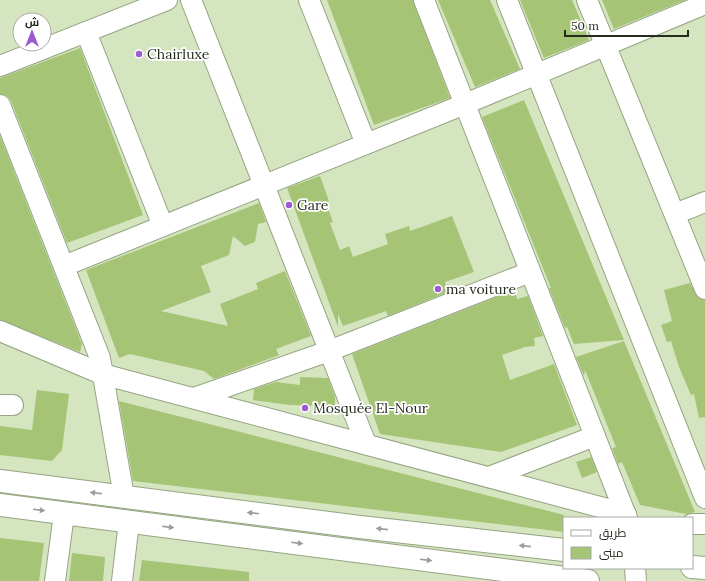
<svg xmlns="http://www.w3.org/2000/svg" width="705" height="581" font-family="Lora,Cairo,serif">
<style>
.building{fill:#a5c476}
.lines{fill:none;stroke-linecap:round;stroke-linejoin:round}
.street-casing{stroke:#95a481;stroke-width:22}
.primary-casing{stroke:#95a481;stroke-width:24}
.street{stroke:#fff;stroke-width:20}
.primary{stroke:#fff;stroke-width:22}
.oneway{fill:#9c9f99}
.poi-dot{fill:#9b5bd1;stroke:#fff;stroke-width:1.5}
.labels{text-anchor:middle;stroke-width:3.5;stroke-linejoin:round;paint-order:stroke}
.poi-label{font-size:14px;fill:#242a1c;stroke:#fff;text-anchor:start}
</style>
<rect width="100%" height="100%" fill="#d5e5c0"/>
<g class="building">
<path d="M 327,0 L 413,0 L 450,98 L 374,125 Z"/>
<path d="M 438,0 L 490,0 L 520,69 L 475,87 Z"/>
<path d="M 520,0 L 572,0 L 589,40 L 544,58 Z"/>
<path d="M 602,0 L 685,0 L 614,29 Z"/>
<path d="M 80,48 L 143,215 L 67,243 L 11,101 L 7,96 L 0,94 L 0,78 Z"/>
<path d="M 524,100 L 624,340 L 574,344 L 567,327 L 565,328 L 549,288 L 551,288 L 482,117 Z"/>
<path d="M 0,136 L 82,344 L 80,352 L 0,320 Z"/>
<path d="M 320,176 L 329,201 L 326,203 L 333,222 L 330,223 L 340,250 L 349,246 L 353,257 L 388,244 L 385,234 L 409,226 L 410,231 L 452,216 L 474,272 L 445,282 L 448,292 L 388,316 L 386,311 L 343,326 L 338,314 L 338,327 L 287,188 Z"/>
<path d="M 259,203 L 266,222 L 258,224 L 255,242 L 245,246 L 233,236 L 229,255 L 201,266 L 211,292 L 161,311 L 228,326 L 220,304 L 258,289 L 256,283 L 285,271 L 311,336 L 276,349 L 279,355 L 214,379 L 204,371 L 130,354 L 119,358 L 86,270 Z"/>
<path d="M 690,283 L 698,298 L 705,300 L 705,417 L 699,418 L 694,394 L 691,395 L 679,367 L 671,341 L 667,342 L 661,325 L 672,321 L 664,290 Z"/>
<path d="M 515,290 L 517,299 L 528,296 L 543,336 L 534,338 L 535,346 L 525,347 L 502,355 L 510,380 L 554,364 L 577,425 L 501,452 L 380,434 L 352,354 Z"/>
<path d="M 624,341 L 695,512 L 686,514 L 640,505 L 622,462 L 618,464 L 612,448 L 616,447 L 585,370 L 584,376 L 576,357 Z"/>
<path d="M 300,377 L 328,378 L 335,397 L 335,406 L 290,405 L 253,400 L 254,389 L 276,382 L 300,385 Z"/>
<path d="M 37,390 L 69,394 L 62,450 L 52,461 L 0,455 L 0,426 L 32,430 Z"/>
<path d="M 119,401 L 564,515 L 564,532 L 133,481 Z"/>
<path d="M 591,457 L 597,472 L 582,478 L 576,462 Z"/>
<path d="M 0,538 L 44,543 L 39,581 L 0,581 Z"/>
<path d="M 72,553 L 105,557 L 103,581 L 69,581 Z"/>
<path d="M 142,560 L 249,572 L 249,581 L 139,581 Z"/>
</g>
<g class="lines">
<defs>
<g id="street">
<path d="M 191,0 L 366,444"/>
<path d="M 309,0 L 366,144"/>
<path d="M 424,0 L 627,518"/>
<path d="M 507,0 L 705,498"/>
<path d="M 587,0 L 705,289"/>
<path d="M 86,32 L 163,226"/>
<path d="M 0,66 L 167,0"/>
<path d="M 0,105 L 100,358 L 124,497"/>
<path d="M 675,214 L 705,202"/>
<path d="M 64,266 L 465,104 L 705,4"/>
<path d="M 0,331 L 102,374 L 626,514"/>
<path d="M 194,398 L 329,351 L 530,272"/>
<path d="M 0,405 L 13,405"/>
<path d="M 489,477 L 595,436"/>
<path d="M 692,524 L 705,524"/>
<path d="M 635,568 L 636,581"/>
<path d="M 55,581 L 64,514"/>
<path d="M 122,581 L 129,522"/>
</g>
<g id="primary">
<path d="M 0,481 L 360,527 L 564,550"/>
<path d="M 0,505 L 588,581"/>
<path d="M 692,567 L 705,568"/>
</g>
</defs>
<use href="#street" class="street-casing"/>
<use href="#primary" class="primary-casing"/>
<use href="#street" class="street"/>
<use href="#primary" class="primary"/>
</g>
<defs><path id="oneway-solid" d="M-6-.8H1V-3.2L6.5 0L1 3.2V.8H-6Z"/></defs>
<g class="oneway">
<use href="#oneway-solid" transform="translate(96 493) rotate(-173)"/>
<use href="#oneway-solid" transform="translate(39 510) rotate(7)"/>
<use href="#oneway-solid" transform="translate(253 513) rotate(-173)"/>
<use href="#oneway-solid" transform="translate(168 527) rotate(7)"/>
<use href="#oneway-solid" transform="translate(382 529) rotate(-174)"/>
<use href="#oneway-solid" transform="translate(297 543) rotate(7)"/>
<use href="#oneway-solid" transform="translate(525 546) rotate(-174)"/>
<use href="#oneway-solid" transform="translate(426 560) rotate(7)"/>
</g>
<g class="poi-dot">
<circle cx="139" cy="54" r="4"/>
<circle cx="289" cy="205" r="4"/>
<circle cx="438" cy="289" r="4"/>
<circle cx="305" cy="408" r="4"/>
</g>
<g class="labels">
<g class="poi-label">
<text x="147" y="59">Chairluxe</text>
<text x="297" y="210">Gare</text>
<text x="446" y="294">ma voiture</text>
<text x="313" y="413">Mosquée El-Nour</text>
</g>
</g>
<rect x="563" y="517" width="130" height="52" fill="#ffffff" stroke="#a7aaa4"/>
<rect x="571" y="530" width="20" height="6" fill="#ffffff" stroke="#a7aaa4"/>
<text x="599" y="537" font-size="12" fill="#242a1c">طريق</text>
<rect x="571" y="547" width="20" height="12" fill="#a5c476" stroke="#a7aaa4"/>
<text x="599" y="557" font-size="12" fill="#242a1c">مبنى</text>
<g transform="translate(32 32)"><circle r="19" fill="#ffffff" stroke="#a7aaa4"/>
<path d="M0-3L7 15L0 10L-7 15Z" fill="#9b5bd1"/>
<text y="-6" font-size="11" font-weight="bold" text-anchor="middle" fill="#242a1c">ش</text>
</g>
<path d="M565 30v6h123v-6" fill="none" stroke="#242a1c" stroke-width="2"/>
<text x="571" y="30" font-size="12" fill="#242a1c" stroke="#ffffff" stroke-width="3" paint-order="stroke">50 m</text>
</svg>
